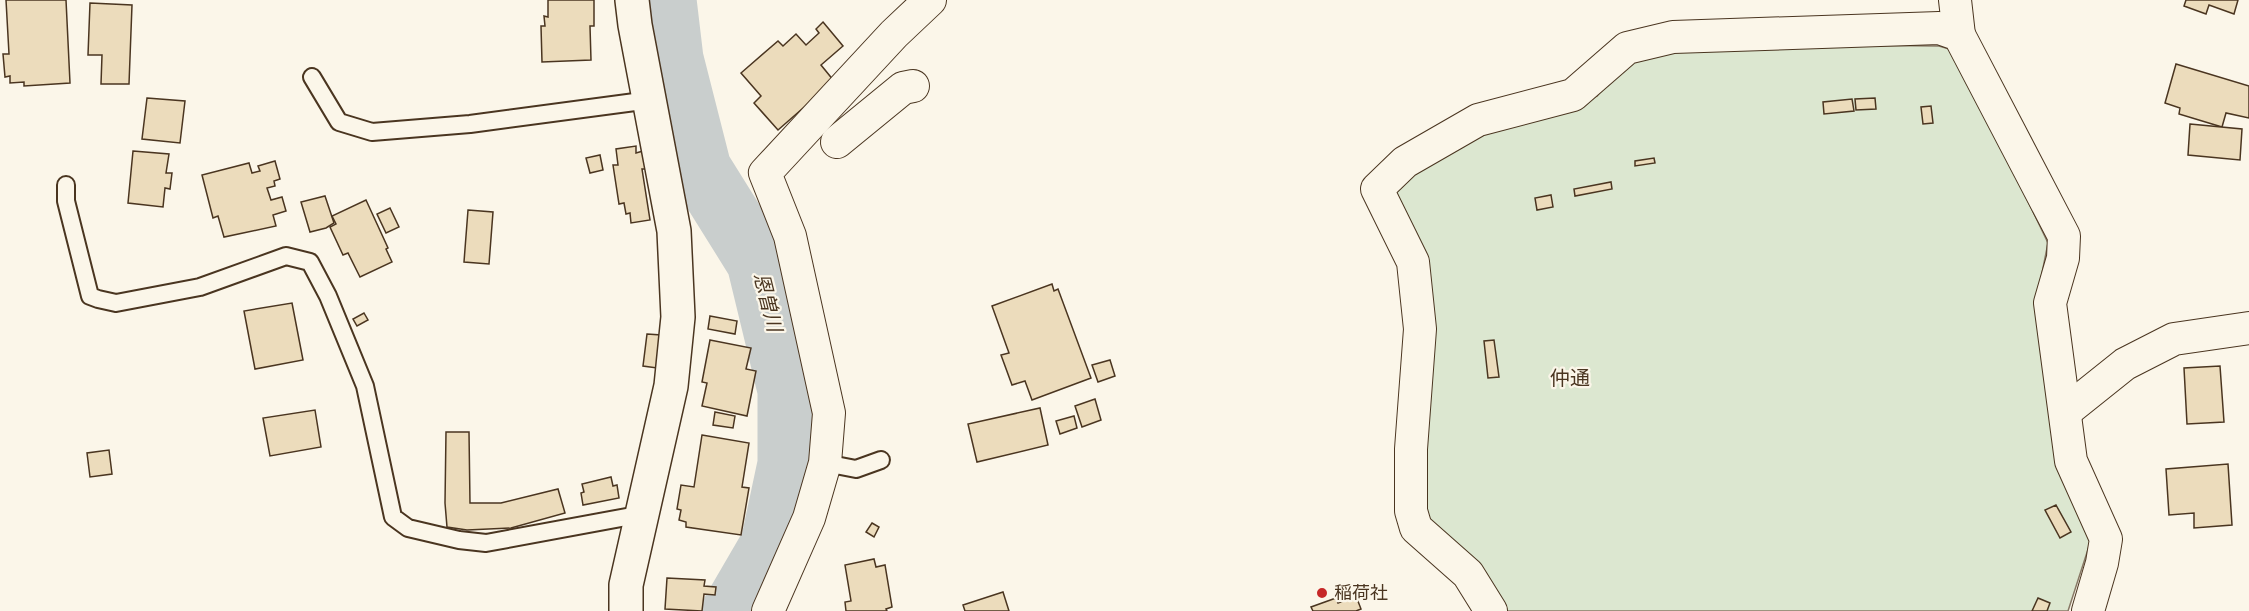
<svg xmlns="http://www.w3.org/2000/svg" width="2249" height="611" font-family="'Fira Sans','Noto Sans JP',sans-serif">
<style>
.green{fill:#dce7d0;stroke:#887966;stroke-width:1.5}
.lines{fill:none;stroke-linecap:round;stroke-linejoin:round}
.river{stroke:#c9cecd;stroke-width:63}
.building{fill:#ecdcbc;stroke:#4a3520;stroke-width:1.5}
.service-casing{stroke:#4a3520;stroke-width:20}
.minor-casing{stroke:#4a3520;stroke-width:34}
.tertiary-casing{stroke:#4a3520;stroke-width:36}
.service{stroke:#fbf6e9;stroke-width:16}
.minor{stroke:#fbf6e9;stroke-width:32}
.tertiary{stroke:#fbf6e9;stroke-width:33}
.poi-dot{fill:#c62828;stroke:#fbf6e9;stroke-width:2}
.labels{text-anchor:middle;stroke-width:4.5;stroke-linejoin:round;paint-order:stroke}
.poi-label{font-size:18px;fill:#4a3520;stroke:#fbf6e9;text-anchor:start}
.water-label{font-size:20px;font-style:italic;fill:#4a3520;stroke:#fbf6e9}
.neighbourhood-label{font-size:20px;fill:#4a3520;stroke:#fbf6e9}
</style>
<rect width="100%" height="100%" fill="#fbf6e9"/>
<path class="green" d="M 1722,44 L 1939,46 L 1956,51 L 2048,243 L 2036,303 L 2093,534 L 2068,611 L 1504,611 L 1422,512 L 1395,184 L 1473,138 L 1597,96 L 1615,74 L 1633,58 Z"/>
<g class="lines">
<path class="river" d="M 665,0 L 672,59 L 700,169 L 758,262 L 789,390 L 789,464 L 772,544 L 733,611"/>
</g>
<g class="building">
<path d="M 6,0 L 66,0 L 70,83 L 24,86 L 24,82 L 10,83 L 10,76 L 5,77 L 3,54 L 9,54 Z"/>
<path d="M 548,0 L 594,0 L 594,26 L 590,26 L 591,60 L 542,62 L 541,26 L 545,26 L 544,16 L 548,17 Z"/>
<path d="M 2186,0 L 2238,0 L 2234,14 L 2209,5 L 2206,14 L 2184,6 Z"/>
<path d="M 90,3 L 132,5 L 129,84 L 101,84 L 102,55 L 88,55 Z"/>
<path d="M 823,22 L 843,46 L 821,65 L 834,81 L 778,130 L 754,103 L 761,96 L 741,73 L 778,41 L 783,46 L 796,34 L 806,45 L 819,33 L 816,29 Z"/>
<path d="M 2176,64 L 2249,86 L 2249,118 L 2226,113 L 2222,127 L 2179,114 L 2180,108 L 2165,103 Z"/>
<path d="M 147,98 L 185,101 L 180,143 L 142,139 Z"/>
<path d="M 1875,98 L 1876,109 L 1856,110 L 1855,99 Z"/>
<path d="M 1852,99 L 1854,111 L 1824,114 L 1823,102 Z"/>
<path d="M 1931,106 L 1933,123 L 1923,124 L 1921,107 Z"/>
<path d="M 2190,124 L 2242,129 L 2240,160 L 2188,155 Z"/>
<path d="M 636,146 L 636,153 L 643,151 L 646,169 L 642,169 L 650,220 L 631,223 L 630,213 L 626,214 L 624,203 L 619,204 L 613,165 L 618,165 L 616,149 Z"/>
<path d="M 133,151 L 169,154 L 166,173 L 172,173 L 170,189 L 165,188 L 163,207 L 128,203 Z"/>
<path d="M 600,155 L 603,170 L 590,173 L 586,158 Z"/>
<path d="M 1654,158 L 1655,163 L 1635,166 L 1635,161 Z"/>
<path d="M 275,161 L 280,179 L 274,181 L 275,186 L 267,188 L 271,200 L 282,197 L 286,211 L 273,215 L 276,226 L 224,237 L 218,216 L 213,218 L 202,175 L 249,163 L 252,173 L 260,171 L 258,166 Z"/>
<path d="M 1611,182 L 1612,189 L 1575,196 L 1574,189 Z"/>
<path d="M 1551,195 L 1553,207 L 1537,210 L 1535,198 Z"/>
<path d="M 325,196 L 334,223 L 326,228 L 310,232 L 301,202 Z"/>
<path d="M 366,200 L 388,248 L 386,249 L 392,262 L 360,277 L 348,253 L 343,255 L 330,227 L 336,224 L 332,216 Z"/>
<path d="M 390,208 L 399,227 L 386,233 L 377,214 Z"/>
<path d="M 468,210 L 493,212 L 489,264 L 464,262 Z"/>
<path d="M 1052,284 L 1054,291 L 1058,289 L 1091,378 L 1032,400 L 1025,381 L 1012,385 L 1001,355 L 1009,353 L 992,306 Z"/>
<path d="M 292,303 L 303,360 L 255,369 L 244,311 Z"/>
<path d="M 364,313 L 368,320 L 357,326 L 353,319 Z"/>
<path d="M 710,316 L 737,321 L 735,334 L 708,329 Z"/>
<path d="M 647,334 L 661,335 L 657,368 L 643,366 Z"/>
<path d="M 710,340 L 751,348 L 746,369 L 756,371 L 747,416 L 702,406 L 707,383 L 702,382 Z"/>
<path d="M 1494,340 L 1499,377 L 1488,378 L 1484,341 Z"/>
<path d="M 1110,360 L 1115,376 L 1098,382 L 1092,365 Z"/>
<path d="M 2220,366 L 2224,422 L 2187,424 L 2184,368 Z"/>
<path d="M 1095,399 L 1101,420 L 1082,427 L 1075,406 Z"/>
<path d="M 1040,408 L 1048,445 L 977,462 L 968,424 Z"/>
<path d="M 315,410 L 321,447 L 270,456 L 263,418 Z"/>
<path d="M 715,412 L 735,416 L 733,428 L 713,425 Z"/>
<path d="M 1074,416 L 1077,428 L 1060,434 L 1056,421 Z"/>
<path d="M 446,432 L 469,432 L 470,503 L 501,503 L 558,489 L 565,513 L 511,528 L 467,530 L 447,527 L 445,503 Z"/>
<path d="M 702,435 L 749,443 L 742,487 L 749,488 L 741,535 L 686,527 L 686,522 L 679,520 L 681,510 L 677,509 L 681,485 L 694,487 Z"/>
<path d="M 109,450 L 112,474 L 90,477 L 87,453 Z"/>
<path d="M 2228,464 L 2232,525 L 2194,528 L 2194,513 L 2169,515 L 2166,469 Z"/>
<path d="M 611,477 L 613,486 L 617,485 L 619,498 L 583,505 L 581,493 L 584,492 L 582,484 Z"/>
<path d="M 2056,505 L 2071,532 L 2060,538 L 2045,510 Z"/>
<path d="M 872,523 L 879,527 L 874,537 L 866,532 Z"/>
<path d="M 874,559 L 876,567 L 885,565 L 892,607 L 886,609 L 887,611 L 846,611 L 845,602 L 851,601 L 845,565 Z"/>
<path d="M 667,578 L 705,580 L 704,586 L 716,587 L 715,595 L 704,594 L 702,611 L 665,609 Z"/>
<path d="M 1003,592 L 1009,611 L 965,611 L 963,605 Z"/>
<path d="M 1356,596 L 1361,609 L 1356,611 L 1313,611 L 1311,607 L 1336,598 L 1338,603 Z"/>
<path d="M 2038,598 L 2050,603 L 2047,611 L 2032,611 Z"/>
</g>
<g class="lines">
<defs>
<g id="service">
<path d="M 312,77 L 339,122 L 372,132 L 470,124 L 650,100"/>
<path d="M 66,185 L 66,201 L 90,296 L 98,299 L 116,303 L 200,287 L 286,256 L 310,262 L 328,296 L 365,386 L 393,517 L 408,528 L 459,540 L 486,543 L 643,514"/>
<path d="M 825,463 L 856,469 L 881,460"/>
</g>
<g id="minor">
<path d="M 1955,0 L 1959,35"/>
<path d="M 837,142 L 903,88 L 913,86"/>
<path d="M 2065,412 L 2125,364 L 2174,339 L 2249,328"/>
<path d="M 768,611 L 809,518 L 825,463 L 829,413 L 790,236 L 765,173 L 894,34 L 930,0"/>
<path d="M 1491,611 L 1468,574 L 1416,528 L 1411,511 L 1411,449 L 1420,329 L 1413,262 L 1377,189 L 1405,162 L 1478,120 L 1573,95 L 1627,48 L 1673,37 L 1939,28 L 1959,35 L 2064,236 L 2063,258 L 2050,303 L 2071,461 L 2106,539 L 2102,563 L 2088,611"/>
</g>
<path id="tertiary" d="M 626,611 L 626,585 L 671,386 L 678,317 L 674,231 L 635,25 L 632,0"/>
</defs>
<use href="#service" class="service-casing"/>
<use href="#minor" class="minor-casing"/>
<use href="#tertiary" class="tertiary-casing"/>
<use href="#service" class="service"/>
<use href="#minor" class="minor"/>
<use href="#tertiary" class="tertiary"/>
</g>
<circle class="poi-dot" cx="1322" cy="593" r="6"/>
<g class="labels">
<g class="poi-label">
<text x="1334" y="599">稲荷社</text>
</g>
<g class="water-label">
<text transform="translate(768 302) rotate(76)" y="7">恩曽川</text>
</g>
<g class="neighbourhood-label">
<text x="1570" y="385">仲通</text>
</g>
</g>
</svg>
